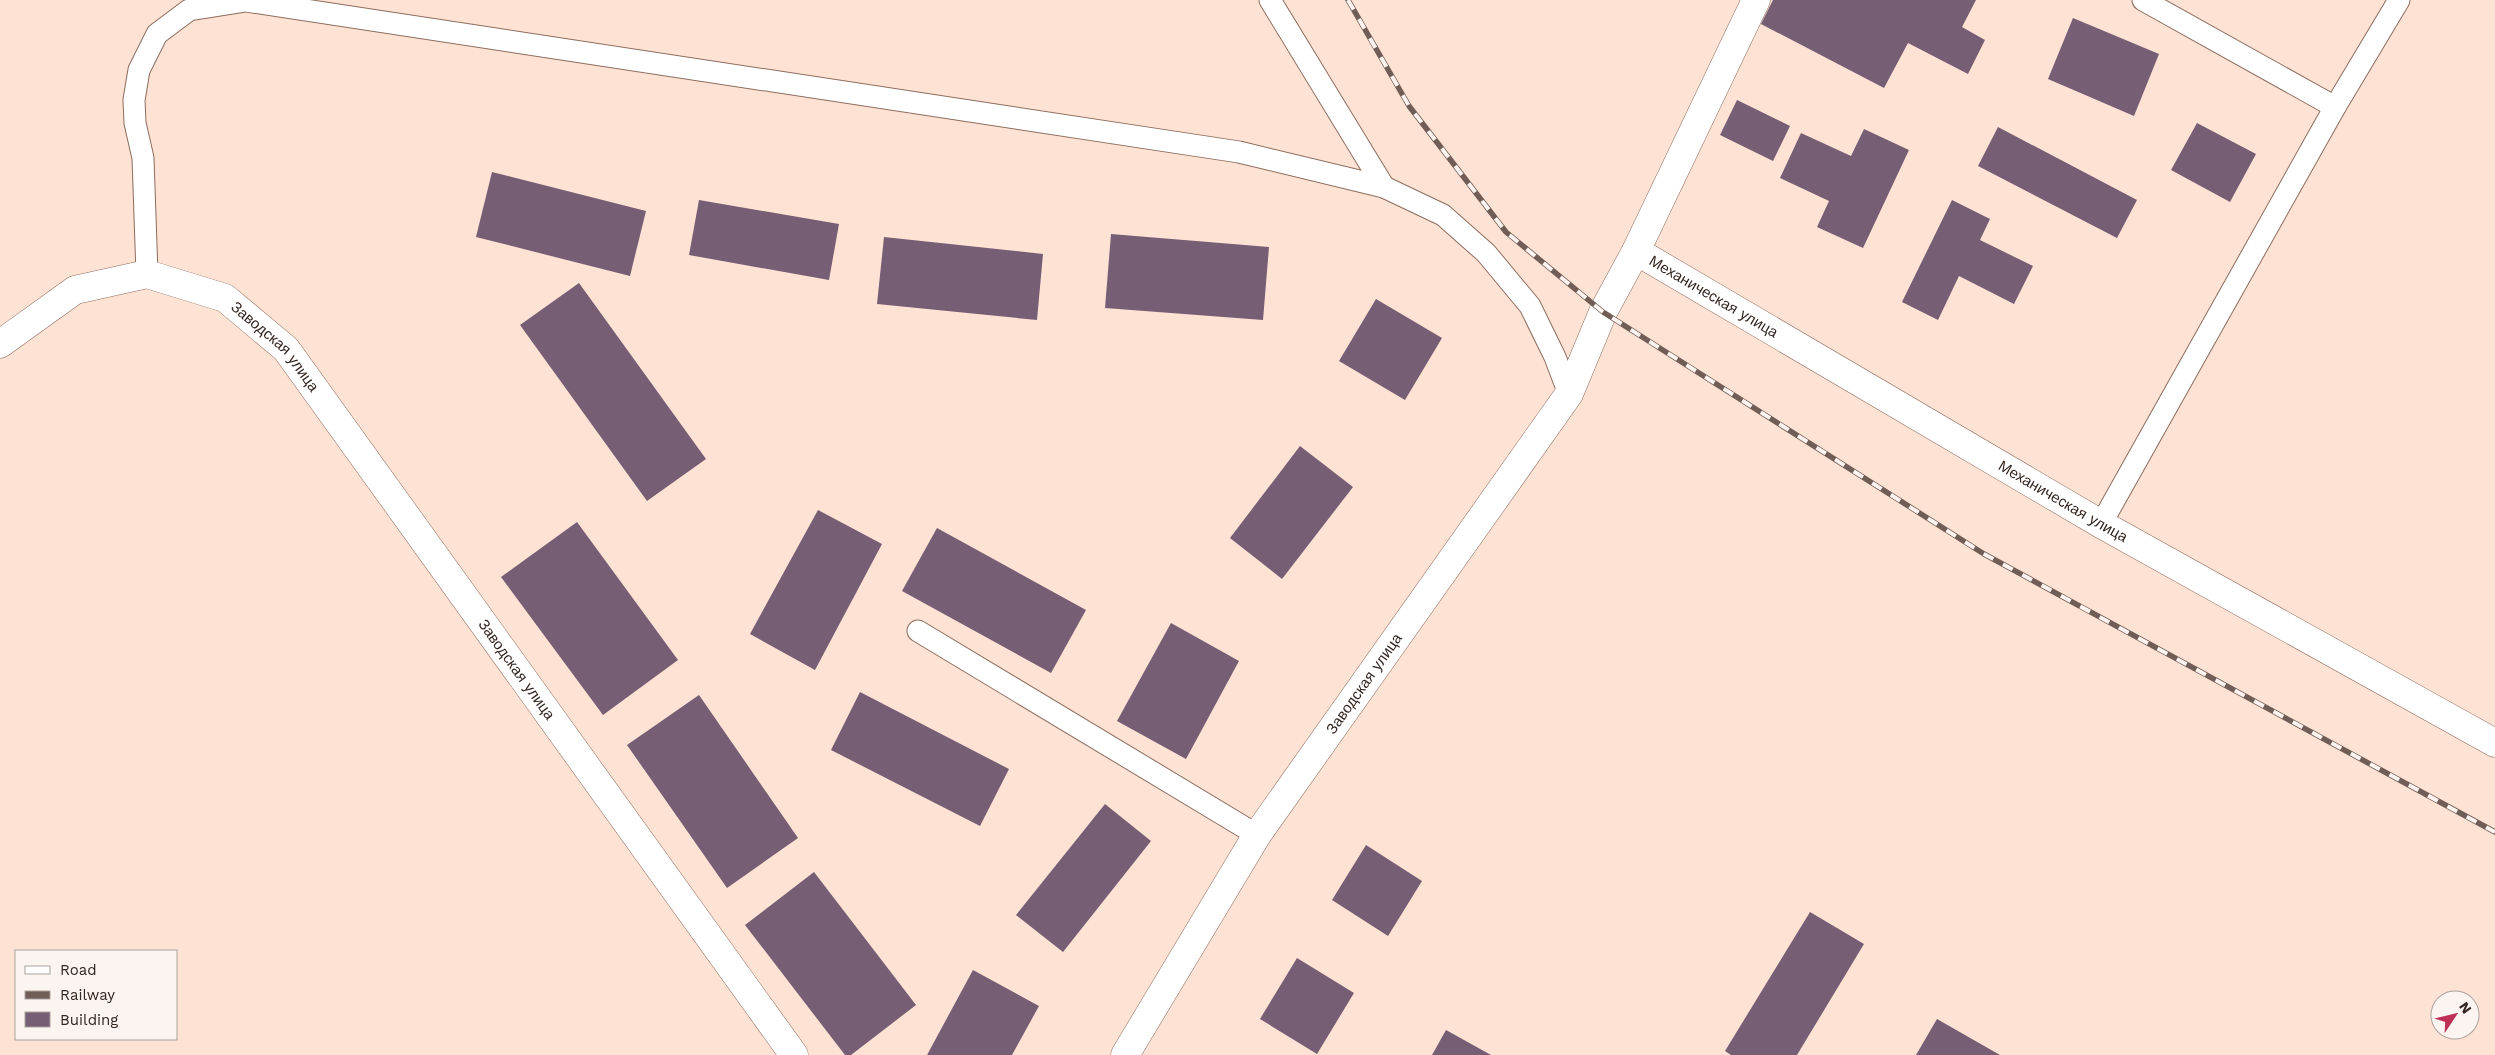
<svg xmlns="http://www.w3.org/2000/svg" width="2495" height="1055" font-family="'Work Sans',sans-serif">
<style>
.building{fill:#765e75}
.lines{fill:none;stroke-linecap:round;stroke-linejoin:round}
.service-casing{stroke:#8c6d5e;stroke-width:23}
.minor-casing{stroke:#8c6d5e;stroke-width:29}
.tertiary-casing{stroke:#8c6d5e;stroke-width:29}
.service{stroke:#fff;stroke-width:21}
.minor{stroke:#fff;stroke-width:28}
.tertiary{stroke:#fff;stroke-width:28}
.rail-casing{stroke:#705e56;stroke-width:5.5}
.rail{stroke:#fbf4f0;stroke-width:4;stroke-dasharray:11;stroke-linecap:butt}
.labels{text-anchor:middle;stroke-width:5;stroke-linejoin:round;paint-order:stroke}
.street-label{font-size:15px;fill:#32251f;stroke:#fbf4f0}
</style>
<rect width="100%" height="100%" fill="#fee2d4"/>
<g class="building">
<path d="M 1773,0 L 1976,0 L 1962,27 L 1985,40 L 1968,74 L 1908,43 L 1884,88 L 1761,24 Z"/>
<path d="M 2073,18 L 2159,54 L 2134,116 L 2048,79 Z"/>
<path d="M 1737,100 L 1790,126 L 1773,161 L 1720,135 Z"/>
<path d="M 2197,123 L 2256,154 L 2230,202 L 2171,170 Z"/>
<path d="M 1998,127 L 2137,200 L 2117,238 L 1978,166 Z"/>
<path d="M 1864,129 L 1909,150 L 1863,248 L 1817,227 L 1829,201 L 1780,178 L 1801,133 L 1851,156 Z"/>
<path d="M 492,172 L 646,211 L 630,276 L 476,237 Z"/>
<path d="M 699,200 L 839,224 L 829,280 L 689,255 Z"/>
<path d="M 1952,200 L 1990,219 L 1980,240 L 2033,266 L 2014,304 L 1959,276 L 1938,320 L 1902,302 Z"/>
<path d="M 1111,234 L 1269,247 L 1263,320 L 1105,308 Z"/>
<path d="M 884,237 L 1043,254 L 1037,320 L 877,304 Z"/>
<path d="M 579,283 L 706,459 L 647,501 L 520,325 Z"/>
<path d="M 1376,299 L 1442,338 L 1405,400 L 1339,361 Z"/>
<path d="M 1300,446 L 1353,487 L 1282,579 L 1230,538 Z"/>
<path d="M 818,510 L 882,544 L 815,670 L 750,634 Z"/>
<path d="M 577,522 L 678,660 L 603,715 L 501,577 Z"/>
<path d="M 937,528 L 1086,610 L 1051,673 L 902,591 Z"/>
<path d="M 1171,623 L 1239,661 L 1186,759 L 1117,721 Z"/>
<path d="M 860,692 L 1009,769 L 980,826 L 831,750 Z"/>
<path d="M 699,695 L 798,838 L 727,888 L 627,745 Z"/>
<path d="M 1105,804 L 1151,841 L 1063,952 L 1016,915 Z"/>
<path d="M 1366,845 L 1422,881 L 1388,936 L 1332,900 Z"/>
<path d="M 814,872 L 916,1005 L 851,1055 L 845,1055 L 745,925 Z"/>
<path d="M 1810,912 L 1864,944 L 1797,1055 L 1731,1055 L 1725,1051 Z"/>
<path d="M 1297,958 L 1354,993 L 1317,1054 L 1260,1019 Z"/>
<path d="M 973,970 L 1039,1006 L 1012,1055 L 927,1055 Z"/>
<path d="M 1937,1019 L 2000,1055 L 1916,1055 Z"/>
<path d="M 1446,1030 L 1491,1055 L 1432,1055 Z"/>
</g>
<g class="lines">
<defs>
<g id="service">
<path d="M 1270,0 L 1384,187"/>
<path d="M 2143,0 L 2335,107"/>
<path d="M 147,274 L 143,158 L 135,123 L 134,100 L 139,70 L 157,34 L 189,10 L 246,1 L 1239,152 L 1384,187 L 1443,215 L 1486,253 L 1530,306 L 1555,357 L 1569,394"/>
<path d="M 2101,524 L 2335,107 L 2399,0"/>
<path d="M 918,631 L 1257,835"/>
</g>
<g id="minor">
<path id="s1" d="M 1636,251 L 2101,524 L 2495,743"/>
<path id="s2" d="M 1125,1055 L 1257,835 L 1569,394 L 1603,312 L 1636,251 L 1756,0"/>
</g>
<g id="tertiary">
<path id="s3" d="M 0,344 L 75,290 L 147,274 L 225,298 L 286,349 L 794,1055"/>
</g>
</defs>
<use href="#service" class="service-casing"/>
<use href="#minor" class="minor-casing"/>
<use href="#tertiary" class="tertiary-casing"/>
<use href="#service" class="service"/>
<use href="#minor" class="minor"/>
<use href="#tertiary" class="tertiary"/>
<defs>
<path id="rail" d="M 1348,0 L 1409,106 L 1506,232 L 1603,312 L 1984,554 L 2495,832"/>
</defs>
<use href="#rail" class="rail-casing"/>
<use href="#rail" class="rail"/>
</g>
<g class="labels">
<g class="street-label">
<text dy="5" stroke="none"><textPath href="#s1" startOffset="90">Механическая улица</textPath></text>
<text dy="5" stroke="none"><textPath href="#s3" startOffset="318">Заводская улица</textPath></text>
<text dy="5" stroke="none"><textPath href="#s1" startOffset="495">Механическая улица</textPath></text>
<text dy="5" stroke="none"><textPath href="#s3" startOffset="722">Заводская улица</textPath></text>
<text dy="5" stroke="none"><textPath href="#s2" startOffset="442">Заводская улица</textPath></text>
</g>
</g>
<rect x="15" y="950" width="162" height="90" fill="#fbf4f0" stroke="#aba19c"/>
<rect x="25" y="966" width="25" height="8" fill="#ffffff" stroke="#aba19c"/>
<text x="60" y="975" font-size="15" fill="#32251f">Road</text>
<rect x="25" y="991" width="25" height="8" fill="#705e56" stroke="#aba19c"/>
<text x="60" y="1000" font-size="15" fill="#32251f">Railway</text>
<rect x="25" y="1012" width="25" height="15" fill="#765e75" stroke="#aba19c"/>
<text x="60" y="1025" font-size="15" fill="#32251f">Building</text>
<g transform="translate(2455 1015) rotate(55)"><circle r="24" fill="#fbf4f0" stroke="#aba19c"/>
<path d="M0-4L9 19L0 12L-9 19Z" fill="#bf3057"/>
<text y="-8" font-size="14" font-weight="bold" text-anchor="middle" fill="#32251f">N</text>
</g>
</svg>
